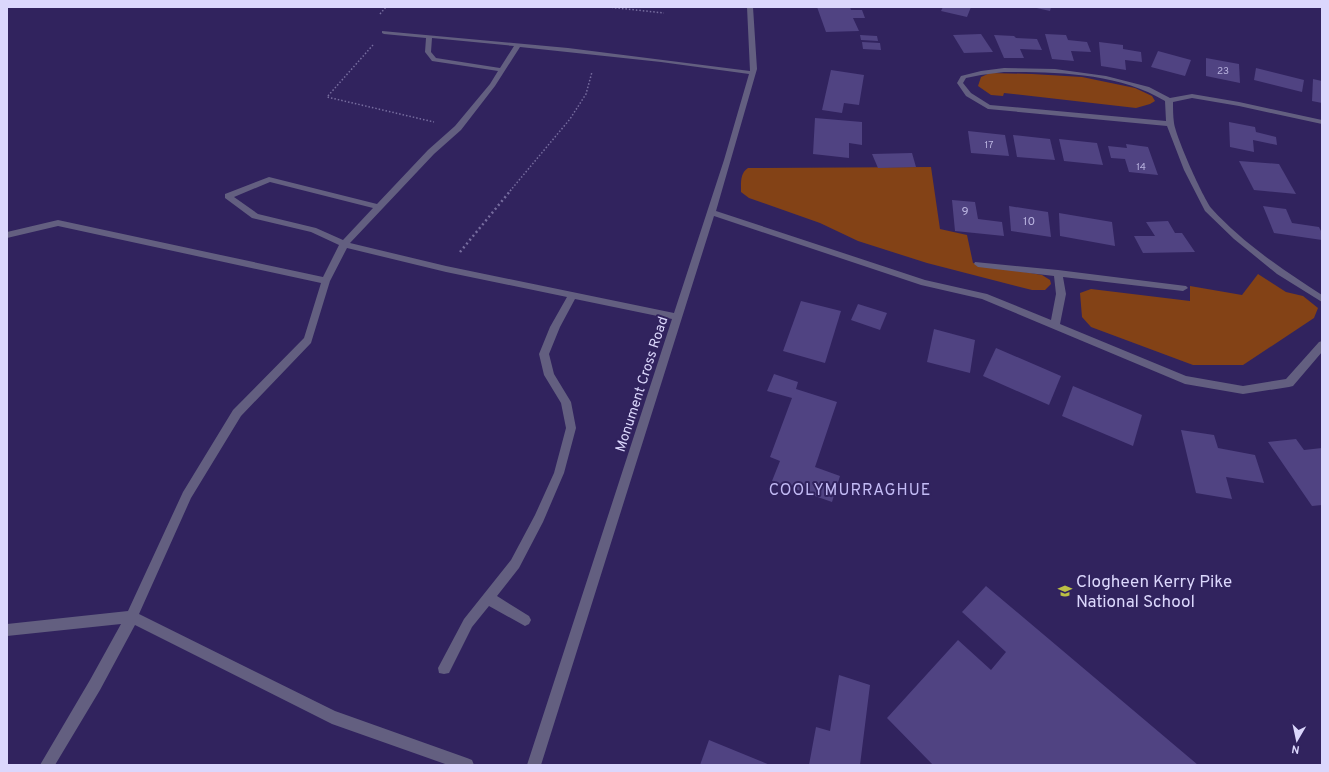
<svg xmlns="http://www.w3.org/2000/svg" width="1329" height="772" font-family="Overpass,sans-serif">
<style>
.green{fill:#834216}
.building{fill:#504382}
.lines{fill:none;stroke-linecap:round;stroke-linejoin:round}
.path-far1{stroke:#776d9f;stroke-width:1.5;stroke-dasharray:1.5 2;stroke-linecap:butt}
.path{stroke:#776d9f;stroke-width:2.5;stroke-dasharray:2 3;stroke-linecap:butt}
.street{fill:#635f80;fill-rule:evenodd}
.labels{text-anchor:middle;stroke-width:4;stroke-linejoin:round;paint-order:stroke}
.far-number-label{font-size:10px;fill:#b8b2de}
.number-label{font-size:12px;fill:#b8b2de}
.street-label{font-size:14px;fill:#dbd7fc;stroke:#31235e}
.quarter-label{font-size:16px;letter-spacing:1px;fill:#c3bbf5;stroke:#31235e}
.near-poi-label{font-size:17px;fill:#dbd7fc;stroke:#31235e;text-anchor:start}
</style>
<rect width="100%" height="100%" fill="#31235e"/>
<g class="green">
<path d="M 990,73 L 1032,74 L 1082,77 L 1135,88 L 1152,96 L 1155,101 L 1150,104 L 1136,108 L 1004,93 L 1003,96 L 991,95 L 978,86 L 981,77 Z"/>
<path d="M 931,167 L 940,229 L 967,235 L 973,263 L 1042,275 L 1050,280 L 1051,284 L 1045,290 L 1032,290 L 927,263 L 858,241 L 820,223 L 749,198 L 741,192 C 741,183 740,173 748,168 Z"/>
<path d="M 1258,274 L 1286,292 L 1303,296 L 1318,308 L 1314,318 L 1243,365 L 1193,365 L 1091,327 L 1082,317 L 1080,293 L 1091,289 L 1190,301 L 1190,286 L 1242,295 Z"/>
</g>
<g class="building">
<path d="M 817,7 L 850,7 L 851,10 L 862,10 L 865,18 L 853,18 L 859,31 L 826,32 Z"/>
<path d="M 943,7 L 971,7 L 967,17 L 941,11 Z"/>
<path d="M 1032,7 L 1051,7 L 1050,11 Z"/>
<path d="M 981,34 L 993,52 L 964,53 L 953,35 Z"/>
<path d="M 1045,34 L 1066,35 L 1068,40 L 1087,42 L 1091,52 L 1071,51 L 1074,61 L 1052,59 Z"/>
<path d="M 860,35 L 877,36 L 878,41 L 861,40 Z"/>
<path d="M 994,35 L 1014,36 L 1016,38 L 1037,39 L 1042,50 L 1020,49 L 1024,58 L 1004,58 Z"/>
<path d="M 862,42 L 880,43 L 881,50 L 863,49 Z"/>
<path d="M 1099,42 L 1123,45 L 1123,49 L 1141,52 L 1142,62 L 1125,60 L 1126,70 L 1101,66 Z"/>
<path d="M 1158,51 L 1191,60 L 1185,76 L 1151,67 Z"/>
<path d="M 1206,58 L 1239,64 L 1240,83 L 1206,76 Z"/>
<path d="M 1256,68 L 1304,80 L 1302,92 L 1254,80 Z"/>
<path d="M 831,70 L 864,75 L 859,105 L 844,103 L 842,113 L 822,110 Z"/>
<path d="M 1313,79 L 1322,81 L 1322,103 L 1312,101 Z"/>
<path d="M 815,118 L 862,122 L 862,145 L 849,143 L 849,158 L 813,154 Z"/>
<path d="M 1229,122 L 1255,127 L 1256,132 L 1276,137 L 1277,145 L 1253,140 L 1254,152 L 1230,147 Z"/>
<path d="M 968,131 L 1005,135 L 1009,156 L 971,153 Z"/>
<path d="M 1013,135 L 1050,139 L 1055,160 L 1017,157 Z"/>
<path d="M 1059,139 L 1097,143 L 1103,165 L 1064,161 Z"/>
<path d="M 1126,144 L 1148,147 L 1158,175 L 1129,172 L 1125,159 L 1111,158 L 1108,146 L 1127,148 Z"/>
<path d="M 912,153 L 916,167 L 878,168 L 872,154 Z"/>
<path d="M 1239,161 L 1279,164 L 1296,194 L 1254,190 Z"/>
<path d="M 952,200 L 975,202 L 978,219 L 1002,222 L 1004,236 L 955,231 Z"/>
<path d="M 1009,206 L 1048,212 L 1051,237 L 1011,231 Z"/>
<path d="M 1263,206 L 1286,209 L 1292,223 L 1319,227 L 1322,233 L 1322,240 L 1274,233 Z"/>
<path d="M 1059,213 L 1112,222 L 1115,246 L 1060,236 Z"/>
<path d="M 1168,221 L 1175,233 L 1182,233 L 1195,252 L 1143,253 L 1134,236 L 1155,236 L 1146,222 Z"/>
<path d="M 801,301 L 841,311 L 825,363 L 783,351 Z"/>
<path d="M 858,304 L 887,313 L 880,330 L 851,320 Z"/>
<path d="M 934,329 L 975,340 L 970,373 L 927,362 Z"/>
<path d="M 996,348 L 1061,376 L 1049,405 L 983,376 Z"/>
<path d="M 774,374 L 798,382 L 796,389 L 837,402 L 815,467 L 840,476 L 832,502 L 772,481 L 780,461 L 770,457 L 792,398 L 767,391 Z"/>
<path d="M 1073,386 L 1142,415 L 1133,446 L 1062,416 Z"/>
<path d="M 1181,430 L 1214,435 L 1218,448 L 1255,455 L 1264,483 L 1226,477 L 1232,499 L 1196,493 Z"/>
<path d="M 1296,439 L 1304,450 L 1322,448 L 1322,505 L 1312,506 L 1268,442 Z"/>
<path d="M 986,586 L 1198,765 L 933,765 L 887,718 L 958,640 L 991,670 L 1006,652 L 962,612 Z"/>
<path d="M 839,675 L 870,685 L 860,765 L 809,765 L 816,727 L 830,731 Z"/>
<path d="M 709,740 L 770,765 L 700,765 Z"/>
</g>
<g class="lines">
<g class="path-far1">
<path d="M 608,7 L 664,13"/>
<path d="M 380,14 L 386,7"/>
<path d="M 373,45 L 327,97 L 434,122"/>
<path d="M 510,191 L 570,119 L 586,94 L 592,72"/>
</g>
<path class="path" d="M 460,252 L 511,190"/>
<g class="street">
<path d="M 747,7 L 753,7 L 757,69 L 716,211 L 925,280 L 987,294 L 1051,320 L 1056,294 L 1054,276 L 978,267 L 974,264 L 975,262 L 1058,270 L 1186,286 L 1188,288 L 1183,291 L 1063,277 L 1066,294 L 1060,324 L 1186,376 L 1243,386 L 1286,379 L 1319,342 L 1322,341 L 1322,352 L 1293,386 L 1289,387 L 1243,394 L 1185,384 L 982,299 L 921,285 L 714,216 L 541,765 L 527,765 L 672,319 L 575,299 L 560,327 L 549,354 L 554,374 L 571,402 L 576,428 L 564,473 L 543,522 L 519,568 L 497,596 L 529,616 L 531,620 L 529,624 L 525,626 L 489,606 L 472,627 L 449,673 L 444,674 L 439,673 L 438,668 L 464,619 L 511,560 L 535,515 L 554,473 L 566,428 L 561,403 L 544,375 L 539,354 L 550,327 L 567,297 L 446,272 L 347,248 L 330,281 L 311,343 L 241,416 L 191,498 L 139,614 L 335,711 L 467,758 L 472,760 L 474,765 L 448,765 L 332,724 L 135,625 L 100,690 L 55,765 L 40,765 L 90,680 L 121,624 L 7,636 L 7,624 L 128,611 L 183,492 L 233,410 L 304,338 L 321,283 L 58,226 L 7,238 L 7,232 L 58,220 L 323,277 L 339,245 L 311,232 L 252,218 L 225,198 L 225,194 L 269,177 L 377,204 L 428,150 L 455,126 L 490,84 L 498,71 L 432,61 L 425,52 L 426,38 L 384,34 L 382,33 L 382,31 L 568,48 L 750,71 ZM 432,38 L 514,46 L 500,68 L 436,58 L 431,52 ZM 520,47 L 661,62 L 749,74 L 724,160 L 674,313 L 446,266 L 350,243 L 434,154 L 461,130 L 495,86 ZM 270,182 L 373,208 L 343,240 L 316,228 L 258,214 L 234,197 Z"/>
<path d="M 1004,68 L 1055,69 L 1106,76 L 1149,87 L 1170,98 L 1192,94 L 1239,102 L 1322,120 L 1322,124 L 1239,106 L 1192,98 L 1173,102 C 1173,109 1173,116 1174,123 C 1176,137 1203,198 1212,209 C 1243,243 1283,270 1322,295 L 1322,302 L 1277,274 L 1234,239 L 1205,211 L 1184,170 L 1167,126 L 988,109 L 966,96 L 957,83 L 961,76 L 981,71 ZM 1004,72 C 1057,72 1119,73 1165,101 L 1166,121 L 990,105 L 971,93 L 963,83 L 966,78 L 981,75 Z"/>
</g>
</g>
<defs>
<symbol id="school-bare" viewBox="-9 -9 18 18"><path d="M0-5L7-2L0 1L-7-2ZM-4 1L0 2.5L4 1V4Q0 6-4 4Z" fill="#bcbf44" stroke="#31235e" stroke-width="2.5" paint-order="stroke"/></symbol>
</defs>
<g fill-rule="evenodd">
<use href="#school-bare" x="1055" y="581" width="20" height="20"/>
</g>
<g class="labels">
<g class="far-number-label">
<text x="1223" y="74">23</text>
<text x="989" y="148">17</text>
<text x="1141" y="170">14</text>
</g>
<g class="number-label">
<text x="965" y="215">9</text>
<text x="1029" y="225">10</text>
</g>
<g class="street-label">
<text transform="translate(641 384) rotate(-72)" y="5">Monument Cross Road</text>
</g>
<g class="quarter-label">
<text x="850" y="495">COOLYMURRAGHUE</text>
</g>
<g class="near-poi-label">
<text x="1076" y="587">Clogheen Kerry Pike<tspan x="1076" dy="20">National School</tspan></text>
</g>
</g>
<rect width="1329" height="772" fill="none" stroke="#dbd7fc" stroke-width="16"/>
<g transform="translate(1297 740) rotate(189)" stroke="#31235e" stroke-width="3" paint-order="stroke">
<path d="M0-3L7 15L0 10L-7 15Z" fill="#dbd7fc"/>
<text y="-6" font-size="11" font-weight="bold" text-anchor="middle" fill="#dbd7fc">N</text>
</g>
</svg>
